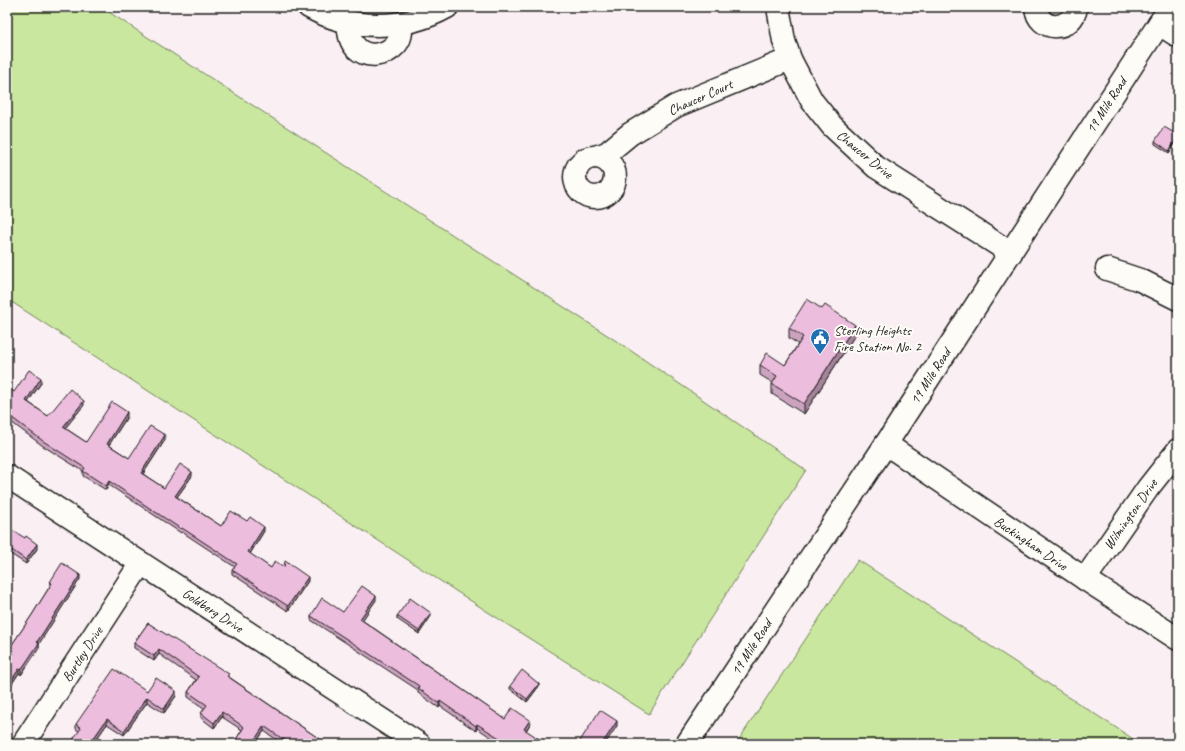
<svg xmlns="http://www.w3.org/2000/svg" width="1185" height="751" font-family="Caveat,sans-serif">
<style>
.green{fill:#c9e79e;stroke:#72825d}
.lines{fill:none;stroke-linecap:round;stroke-linejoin:round}
.minor-casing{stroke:#1c1c1c;stroke-width:25}
.minor{stroke:#fdfcf7;stroke-width:22}
.wall{fill:#cca3bf;stroke:#1c1c1c}
.shaded-wall{fill:#a6849b;stroke:#1c1c1c}
.building{fill:#edbdde;stroke:#1c1c1c}
.labels{text-anchor:middle;stroke-width:4;stroke-linejoin:round;paint-order:stroke}
.street-label{font-size:14px;fill:#1c1c1c;stroke:#fdfcf7}
.poi-label{font-size:14px;fill:#1c1c1c;stroke:#fdfcf7;text-anchor:start}
</style>
<rect width="100%" height="100%" fill="#faeff2"/>
<filter id="ink" filterUnits="userSpaceOnUse"><feTurbulence type="fractalNoise" baseFrequency=".025" numOctaves="2"/><feDisplacementMap in="SourceGraphic" scale="8" xChannelSelector="R" yChannelSelector="G"/><feConvolveMatrix kernelMatrix="1 2 1 2 8 2 1 2 1" color-interpolation-filters="sRGB"/></filter>
<g filter="url(#ink)">
<g class="green">
<path d="M 7,7 L 101,7 L 621,344 L 806,470 L 649,714 L 508,625 L 7,299 Z"/>
<path d="M 858,560 L 1141,744 L 736,744 Z"/>
</g>
<g class="lines">
<defs>
<g id="minor">
<path d="M 309,7 C 352,31 404,31 447,7"/>
<path d="M 778,7 L 784,41 L 790,59 L 812,101 L 832,126 L 876,167 L 1011,253"/>
<path d="M 1036,7 C 1038,33 1073,32 1076,7"/>
<path d="M 349,22 C 345,72 409,58 400,24"/>
<path d="M 1159,24 L 1178,36"/>
<circle cx="595" cy="177" r="20"/>
<path d="M 595,157 L 607,153 L 630,134 L 676,106 L 790,59"/>
<path d="M 1107,269 L 1140,280 L 1178,299"/>
<path d="M 886,444 L 1085,579 L 1178,639"/>
<path d="M 7,476 L 419,744"/>
<path d="M 1085,579 L 1148,488 L 1178,450"/>
<path d="M 23,744 L 141,563"/>
<path d="M 687,744 L 886,444 L 1170,7"/>
</g>
</defs>
<use href="#minor" class="minor-casing"/>
<use href="#minor" class="minor"/>
</g>
<g class="wall">
<path d="M 1178,135 L 1178,139 L 1169,153 L 1155,144 L 1155,141 Z"/>
<path d="M 789,328 L 855,335 L 804,414 L 772,394 L 772,384 L 773,383 L 760,375 L 760,365 L 785,365 L 798,344 L 789,338 Z"/>
<path d="M 41,383 L 28,402 L 48,416 L 84,405 L 65,428 L 86,442 L 127,417 L 109,445 L 129,458 L 165,440 L 143,474 L 164,488 L 192,476 L 177,497 L 221,526 L 247,521 L 264,531 L 250,554 L 271,568 L 284,567 L 308,581 L 288,611 L 232,574 L 232,570 L 235,567 L 182,532 L 181,533 L 109,485 L 106,490 L 83,476 L 83,471 L 43,446 L 7,419 L 7,387 L 14,392 Z"/>
<path d="M 7,527 L 37,549 L 26,564 L 9,553 L 7,555 Z"/>
<path d="M 80,579 L 39,643 L 39,648 L 21,675 L 19,673 L 7,691 L 7,652 L 32,615 L 50,586 L 50,582 Z"/>
<path d="M 376,600 L 362,620 L 505,719 L 530,724 L 526,731 L 547,744 L 501,744 L 477,728 L 476,731 L 440,706 L 439,708 L 418,693 L 418,690 L 311,620 L 311,616 L 343,612 Z"/>
<path d="M 397,616 L 431,616 L 419,634 L 397,619 Z"/>
<path d="M 148,623 L 229,677 L 327,744 L 283,744 L 264,731 L 255,744 L 233,744 L 242,730 L 222,717 L 214,728 L 201,718 L 201,713 L 205,709 L 188,697 L 188,692 L 196,680 L 159,654 L 154,661 L 134,648 L 134,643 Z"/>
<path d="M 510,686 L 539,686 L 527,702 L 510,689 Z"/>
<path d="M 147,691 L 176,696 L 164,713 L 147,702 L 124,735 L 107,724 L 93,744 L 76,729 L 76,724 Z"/>
</g>
<g class="shaded-wall">
<path d="M 1178,137 L 1178,139 L 1169,153 L 1169,151 Z"/>
<path d="M 855,325 L 855,335 L 804,414 L 804,404 Z"/>
<path d="M 41,378 L 41,383 L 26,405 L 26,401 Z"/>
<path d="M 84,401 L 84,405 L 63,431 L 63,427 Z"/>
<path d="M 127,412 L 127,417 L 107,448 L 107,444 Z"/>
<path d="M 165,435 L 165,440 L 141,477 L 141,473 Z"/>
<path d="M 192,472 L 192,476 L 175,500 L 175,496 Z"/>
<path d="M 109,481 L 109,485 L 106,490 L 106,486 Z"/>
<path d="M 264,527 L 264,531 L 248,557 L 248,552 Z"/>
<path d="M 37,544 L 37,549 L 26,564 L 26,560 Z"/>
<path d="M 9,548 L 9,553 L 7,555 L 7,551 Z"/>
<path d="M 80,575 L 80,579 L 39,644 L 39,643 L 39,648 L 21,675 L 21,670 L 37,642 Z"/>
<path d="M 308,577 L 308,581 L 288,611 L 288,606 Z"/>
<path d="M 376,596 L 376,600 L 360,624 L 360,619 Z"/>
<path d="M 431,613 L 431,616 L 419,634 L 419,631 Z"/>
<path d="M 159,649 L 159,654 L 154,661 L 154,656 Z"/>
<path d="M 19,669 L 19,673 L 7,691 L 7,687 Z"/>
<path d="M 539,684 L 539,686 L 527,702 L 527,699 Z"/>
<path d="M 176,691 L 176,696 L 164,713 L 164,709 Z"/>
<path d="M 147,697 L 147,702 L 124,735 L 124,731 Z"/>
<path d="M 440,701 L 440,706 L 439,708 L 439,703 Z"/>
<path d="M 222,712 L 222,717 L 214,728 L 214,723 Z"/>
<path d="M 107,719 L 107,724 L 93,744 L 91,742 Z"/>
<path d="M 530,720 L 530,724 L 524,734 L 524,729 Z"/>
<path d="M 617,721 L 617,726 L 605,744 L 602,744 Z"/>
<path d="M 477,724 L 477,728 L 476,731 L 476,726 Z"/>
<path d="M 264,726 L 264,731 L 255,744 L 252,744 Z"/>
</g>
<g class="building">
<path d="M 1164,127 L 1178,135 L 1178,137 L 1169,151 L 1155,141 Z"/>
<path d="M 807,299 L 822,309 L 825,305 L 855,325 L 804,404 L 772,384 L 777,376 L 760,365 L 767,353 L 785,365 L 803,337 L 789,328 Z"/>
<path d="M 29,370 L 41,378 L 26,401 L 48,416 L 70,389 L 84,401 L 63,427 L 86,442 L 112,402 L 127,412 L 107,444 L 129,458 L 150,426 L 165,435 L 141,473 L 164,488 L 180,464 L 192,472 L 175,496 L 221,526 L 231,511 L 247,521 L 250,517 L 264,527 L 248,552 L 271,568 L 275,561 L 284,567 L 285,561 L 308,577 L 288,606 L 232,570 L 237,564 L 182,528 L 181,529 L 109,481 L 106,486 L 83,471 L 85,468 L 43,441 L 7,414 L 7,387 L 14,392 Z"/>
<path d="M 7,527 L 25,538 L 26,536 L 37,544 L 26,560 L 9,548 L 7,551 Z"/>
<path d="M 62,563 L 80,575 L 37,642 L 39,643 L 21,670 L 19,669 L 7,687 L 7,652 L 32,615 L 52,583 L 50,582 Z"/>
<path d="M 362,586 L 376,596 L 360,619 L 505,719 L 512,708 L 530,720 L 524,729 L 547,744 L 509,744 L 477,724 L 476,726 L 440,701 L 439,703 L 418,688 L 419,686 L 311,616 L 322,598 L 343,612 Z"/>
<path d="M 410,598 L 431,613 L 419,631 L 397,616 Z"/>
<path d="M 148,623 L 229,674 L 227,676 L 327,744 L 290,744 L 264,726 L 252,744 L 233,744 L 244,727 L 222,712 L 214,723 L 201,713 L 207,705 L 188,692 L 199,677 L 159,649 L 154,656 L 134,643 Z"/>
<path d="M 114,669 L 147,691 L 156,678 L 176,691 L 164,709 L 147,697 L 124,731 L 107,719 L 91,742 L 94,744 L 70,744 L 81,728 L 76,724 Z"/>
<path d="M 522,670 L 539,684 L 527,699 L 510,686 Z"/>
<path d="M 600,710 L 617,721 L 602,744 L 578,744 Z"/>
</g>
</g>
<defs>
<symbol id="civic-pin" viewBox="-11 -11 22 30"><path d="M0 17L-7.5 6A9.5 9.5 0 1 1 7.5 6Z" fill="#1f6fb2" stroke="#fdfcf7"/><path d="M-.6-6.5H3V-4.5H.6V-3L4-1V1h2V6H-6V1h2V-1L-.6-3ZM-1.2 2.5V6h2.4V2.5Z" fill="#fff"/></symbol>
</defs>
<g fill-rule="evenodd">
<use href="#civic-pin" x="809" y="327" width="22" height="30"/>
</g>
<g class="labels">
<g class="street-label">
<text transform="translate(700 97) rotate(-24)" y="5">Chaucer Court</text>
<text transform="translate(1106 105) rotate(-57)" y="5">19 Mile Road</text>
<text transform="translate(865 154) rotate(39)" y="5">Chaucer Drive</text>
<text transform="translate(930 376) rotate(-57)" y="5">19 Mile Road</text>
<text transform="translate(1130 514) rotate(-55)" y="5">Wilmington Drive</text>
<text transform="translate(1031 543) rotate(34)" y="5">Buckingham Drive</text>
<text transform="translate(213 610) rotate(33)" y="5">Goldberg Drive</text>
<text transform="translate(751 647) rotate(-57)" y="5">19 Mile Road</text>
<text transform="translate(82 654) rotate(-57)" y="5">Burtley Drive</text>
</g>
<g class="poi-label">
<text x="834" y="335">Sterling Heights<tspan x="834" dy="16">Fire Station No. 2</tspan></text>
</g>
</g>
<rect width="1185" height="751" fill="none" stroke="#fdfcf7" stroke-width="24"/>
<rect x="12" y="12" width="1161" height="727" fill="none" stroke="#1c1c1c" stroke-width="1.5" filter="url(#ink)"/>
</svg>
